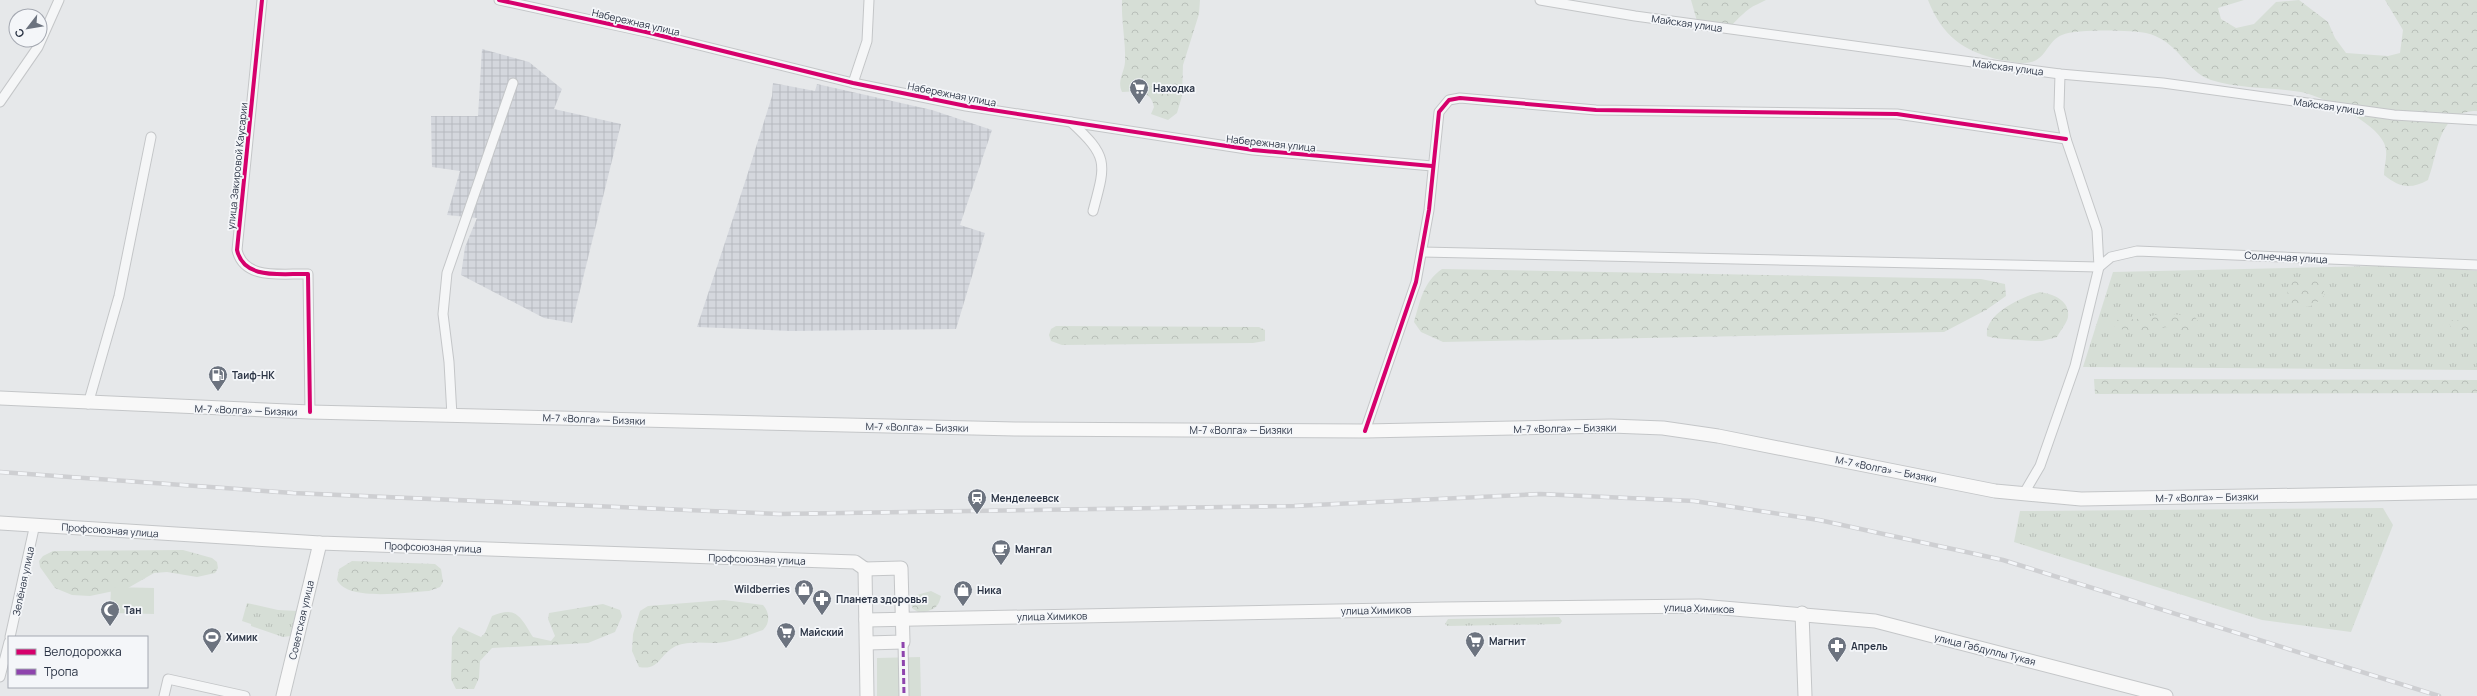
<svg xmlns="http://www.w3.org/2000/svg" width="2477" height="696" font-family="Manrope,sans-serif">
<style>
.industrial{fill:url(#industrial-grid)}
.grass{fill:url(#grass-tufts)}
.forest{fill:url(#forest-crowns)}
.park{fill:#d6ded6}
.lines{fill:none;stroke-linecap:round;stroke-linejoin:round}
.street-casing{stroke:#c4c6c8;stroke-width:11}
.secondary-casing{stroke:#c4c6c8;stroke-width:15}
.street{stroke:#f5f6f7;stroke-width:9}
.secondary{stroke:#f8f8f8;stroke-width:13}
.rail-casing{stroke:#cecfd2;stroke-width:4.5}
.rail{stroke:#f4f6f9;stroke-width:3;stroke-dasharray:9;stroke-linecap:butt}
.quiet{stroke:#8e44ad;stroke-width:3;stroke-dasharray:6 3;stroke-linecap:butt}
.cycleway-casing{stroke:#f4f6f9;stroke-width:6}
.cycleway{stroke:#d6006c;stroke-width:4}
.labels{text-anchor:middle;stroke-width:3.5;stroke-linejoin:round;paint-order:stroke}
.street-label{font-size:10px;fill:#2b3445;stroke:#f4f6f9}
.poi-label{font-size:10px;font-weight:bold;fill:#2b3445;stroke:#f4f6f9;text-anchor:start}
</style>
<defs>
<pattern id="industrial-grid" width="8" height="8" patternUnits="userSpaceOnUse"><rect width="8" height="8" fill="#d4d7dd"/><path d="M0 4h8M4 0v8" fill="none" stroke="#b6b9bf"/></pattern>
<pattern id="grass-tufts" width="24" height="20" patternUnits="userSpaceOnUse"><rect width="24" height="20" fill="#d6ded6"/><path d="M3 7l-1-3M5 7V3M7 7l1-3M15 17l-1-3M17 17v-4M19 17l1-3" fill="none" stroke="#b8bfb9"/></pattern>
<pattern id="forest-crowns" width="20" height="18" patternUnits="userSpaceOnUse"><rect width="20" height="18" fill="#d6ded6"/><path d="M2 6a3 3 0 1 1 6 0M12 15a3 3 0 1 1 6 0" fill="none" stroke="#b8bfb9"/></pattern>
</defs>
<rect width="100%" height="100%" fill="#e6e8ea"/>
<g class="industrial">
<path d="M 482,49 L 529,62 L 562,89 L 554,109 L 621,124 L 572,323 L 544,318 L 461,275 L 465,247 L 477,218 L 447,215 L 460,171 L 432,167 L 431,116 L 478,116 Z"/>
<path d="M 773,83 L 815,91 L 817,84 L 932,110 L 992,130 L 960,225 L 985,233 L 956,329 L 791,331 L 697,327 L 746,179 L 772,96 Z"/>
</g>
<g class="grass">
<path d="M 2420,265 L 2477,271 L 2477,370 L 2083,367 L 2113,272 Z"/>
<path d="M 2383,508 L 2393,525 L 2351,632 L 2262,620 L 2014,542 L 2020,511 Z"/>
<path d="M 247,603 L 278,610 L 298,611 L 291,636 L 283,637 L 251,626 L 251,624 L 242,621 Z"/>
<path d="M 1559,617 L 1562,621 L 1560,624 L 1448,626 L 1445,624 L 1448,619 Z"/>
</g>
<g class="forest">
<path d="M 1122,0 L 1200,0 L 1199,14 L 1183,65 L 1182,96 L 1177,113 L 1168,120 L 1151,114 L 1154,107 C 1151,90 1136,91 1122,92 C 1117,80 1124,74 1125,62 C 1126,42 1121,21 1122,0 Z"/>
<path d="M 1691,0 L 1766,0 C 1761,3 1754,5 1749,9 C 1727,26 1732,36 1699,28 Z"/>
<path d="M 1928,0 L 2244,0 L 2218,8 L 2221,19 L 2236,28 L 2254,24 L 2276,2 L 2299,0 L 2328,22 L 2335,38 L 2346,53 L 2388,56 L 2400,53 L 2403,30 L 2385,0 L 2477,0 L 2477,111 C 2437,111 2439,152 2428,180 C 2410,190 2399,187 2384,175 C 2384,164 2389,154 2384,143 C 2375,122 2322,96 2301,92 C 2272,87 2239,89 2211,80 C 2185,71 2178,40 2146,33 C 2130,30 2076,29 2062,35 C 2048,40 2046,59 2031,62 C 2022,65 2010,61 2001,60 C 1964,52 1942,36 1928,0 Z"/>
<path d="M 1442,269 L 1981,279 L 2005,284 L 2006,296 L 1986,310 L 1944,332 L 1443,342 L 1421,332 L 1414,322 C 1420,302 1423,282 1442,269 Z"/>
<path d="M 2292,281 L 2315,281 L 2324,286 L 2324,296 C 2320,299 2316,304 2311,306 C 2294,311 2280,298 2292,281 Z"/>
<path d="M 2040,292 C 2053,294 2070,300 2068,317 C 2067,323 2060,331 2057,337 C 2053,338 2047,340 2042,341 C 2035,341 1990,339 1987,336 C 1984,314 2022,297 2040,292 Z"/>
<path d="M 2165,313 L 2195,317 L 2201,325 L 2200,330 L 2179,330 L 2167,327 L 2147,331 L 2116,329 L 2112,324 L 2116,320 L 2137,319 Z"/>
<path d="M 2453,320 L 2477,322 L 2477,335 L 2453,331 L 2448,322 Z"/>
<path d="M 1056,326 L 1259,327 L 1265,330 L 1265,341 L 1253,343 L 1062,345 L 1051,341 L 1049,335 L 1051,329 Z"/>
<path d="M 2094,379 L 2477,380 L 2477,393 L 2095,394 Z"/>
<path d="M 183,550 L 212,558 L 217,562 L 218,568 L 215,573 L 197,577 L 167,572 L 154,573 L 128,588 L 90,596 L 72,595 L 55,588 L 40,567 L 39,561 L 43,556 L 53,551 Z"/>
<path d="M 352,561 L 435,564 L 441,569 L 443,582 L 440,587 L 429,591 C 407,592 348,602 337,580 L 339,569 Z"/>
<path d="M 931,591 L 941,596 C 938,609 933,610 920,613 L 913,609 L 910,601 L 913,596 Z"/>
<path d="M 724,600 L 763,605 C 770,613 770,623 763,630 C 751,634 738,640 725,642 C 709,645 693,639 676,646 C 659,654 660,671 639,667 L 632,651 L 633,634 L 640,611 L 648,606 Z"/>
<path d="M 603,604 L 620,610 L 622,616 L 615,632 L 588,643 L 492,648 L 480,661 L 479,678 L 474,689 L 456,689 L 451,679 L 452,637 L 459,627 L 481,637 L 485,633 L 492,616 C 517,605 521,618 533,637 L 551,641 L 555,636 L 548,619 L 549,613 Z"/>
</g>
<g class="park">
<path d="M 111,587 L 154,588 L 154,614 L 110,613 Z"/>
<path d="M 920,657 L 921,696 L 877,696 L 877,658 Z"/>
</g>
<g class="lines">
<defs>
<g id="street">
<path d="M 262,0 L 237,250 C 244,281 283,273 308,274 L 310,412"/>
<path d="M 499,0 L 646,32 L 853,83 L 966,106 L 1253,150 L 1432,166"/>
<path d="M 1540,0 L 1635,16 L 2060,74 L 2163,83 L 2394,115 L 2477,120"/>
<path d="M 853,83 L 867,41 L 869,0"/>
<path d="M 0,102 L 38,47 L 59,0"/>
<path d="M 1071,122 C 1109,157 1106,163 1093,211"/>
<path d="M 1422,252 L 2099,267"/>
<path d="M 2099,267 L 2111,257 L 2137,251 L 2477,265"/>
<path d="M 88,404 L 119,296 L 151,137"/>
<path d="M 452,416 L 449,362 L 443,314 L 447,273 L 513,83"/>
<path d="M 1365,431 L 1416,282 L 1429,210 L 1439,112 L 1449,100 L 1460,98 L 1596,110 L 1897,114 L 2066,139"/>
<path d="M 2023,495 L 2040,466 L 2075,366 L 2099,267 L 2097,230 L 2066,139 L 2059,108 L 2060,74"/>
<path d="M 10,637 L 35,524"/>
<path d="M 903,642 L 904,696"/>
<path d="M 0,677 L 9,642"/>
<path d="M 164,696 L 168,679 L 245,696"/>
</g>
<g id="secondary">
<path d="M 0,398 L 310,412 L 1015,429 L 1365,431 L 1611,426 L 1663,428 L 1718,436 L 1995,491 L 2081,499 L 2477,492"/>
<path d="M 0,523 L 320,543 L 855,562 L 865,569"/>
<path d="M 865,569 L 901,568 L 903,642 L 867,643"/>
<path d="M 865,569 L 867,696"/>
<path d="M 1802,613 L 1805,696"/>
<path d="M 866,620 L 1443,609 L 1700,606 L 1875,621 L 2166,696"/>
<path d="M 283,696 L 320,543"/>
</g>
</defs>
<use href="#street" class="street-casing"/>
<use href="#secondary" class="secondary-casing"/>
<use href="#street" class="street"/>
<use href="#secondary" class="secondary"/>
<defs>
<path id="rail" d="M 0,472 L 293,493 L 779,514 L 1294,506 L 1540,494 L 1694,501 L 1819,520 L 2003,560 L 2439,696"/>
</defs>
<use href="#rail" class="rail-casing"/>
<use href="#rail" class="rail"/>
<path class="quiet" d="M 903,642 L 904,696"/>
<defs>
<g id="cycleway">
<path d="M 262,0 L 237,250 C 244,281 283,273 308,274 L 310,412"/>
<path d="M 499,0 L 646,32 L 853,83 L 966,106 L 1253,150 L 1432,166"/>
<path d="M 1365,431 L 1416,282 L 1429,210 L 1439,112 L 1449,100 L 1460,98 L 1596,110 L 1897,114 L 2066,139"/>
</g>
</defs>
<use href="#cycleway" class="cycleway-casing"/>
<use href="#cycleway" class="cycleway"/>
</g>
<defs>
<symbol id="supermarket-pin" viewBox="-11 -11 22 30"><path d="M0 17L-7.5 6A9.5 9.5 0 1 1 7.5 6Z" fill="#6c737f" stroke="#f4f6f9"/><path d="M-6-5.5h2.5l.6 2H6L4.5 2H-2.5L-4.4-4H-6ZM-1.5 3.2a1.3 1.3 0 1 0 .1 0ZM3 3.2a1.3 1.3 0 1 0 .1 0Z" fill="#fff"/></symbol>
<symbol id="fuel-pin" viewBox="-11 -11 22 30"><path d="M0 17L-7.5 6A9.5 9.5 0 1 1 7.5 6Z" fill="#6c737f" stroke="#f4f6f9"/><path d="M-5.5-6h7V0h2V4h1.3V-2.5L3-4.5l.8-.8L6-3V5H2.5V1h-1V6h-7ZM-4.2-4.7v3.2H.2V-4.7Z" fill="#fff"/></symbol>
<symbol id="station-pin" viewBox="-11 -11 22 30"><path d="M0 17L-7.5 6A9.5 9.5 0 1 1 7.5 6Z" fill="#6c737f" stroke="#f4f6f9"/><path d="M-3-6H3Q5-6 5-4V2Q5 4 3 4L4.5 6H3L1.5 4h-3L-3 6H-4.5L-3 4Q-5 4-5 2V-4Q-5-6-3-6ZM-3.5-4v3h7v-3ZM-3.5 1v1.5H-2V1ZM2 1v1.5H3.5V1Z" fill="#fff"/></symbol>
<symbol id="cafe-pin" viewBox="-11 -11 22 30"><path d="M0 17L-7.5 6A9.5 9.5 0 1 1 7.5 6Z" fill="#6c737f" stroke="#f4f6f9"/><path d="M-5.5-4.5H6V0H3Q3 3.5 0 3.5H-2.5Q-5.5 3.5-5.5 0ZM3-3.2v2h1.7v-2ZM-6 4.5H4V6H-6Z" fill="#fff"/></symbol>
<symbol id="shop-pin" viewBox="-11 -11 22 30"><path d="M0 17L-7.5 6A9.5 9.5 0 1 1 7.5 6Z" fill="#6c737f" stroke="#f4f6f9"/><path d="M-5-2.5h2.3a2.7 3.5 0 0 1 5.4 0H5L5.5 6h-11ZM-1.5-2.5h3a1.5 2.3 0 0 0-3 0Z" fill="#fff"/></symbol>
<symbol id="pharmacy-pin" viewBox="-11 -11 22 30"><path d="M0 17L-7.5 6A9.5 9.5 0 1 1 7.5 6Z" fill="#6c737f" stroke="#f4f6f9"/><path d="M-2-6h4v4h4v4h-4v4h-4v-4h-4v-4h4Z" fill="#fff"/></symbol>
<symbol id="mosque-pin" viewBox="-11 -11 22 30"><path d="M0 17L-7.5 6A9.5 9.5 0 1 1 7.5 6Z" fill="#6c737f" stroke="#f4f6f9"/><path d="M3.5-4.9A6 6 0 1 0 3.5 4.9A5 5 0 1 1 3.5-4.9Z" fill="#fff"/></symbol>
<symbol id="stadium-pin" viewBox="-11 -11 22 30"><path d="M0 17L-7.5 6A9.5 9.5 0 1 1 7.5 6Z" fill="#6c737f" stroke="#f4f6f9"/><path d="M0-5a6.5 5 0 1 0 0 10a6.5 5 0 1 0 0-10ZM-3.5-1.8h7v3.6h-7Z" fill="#fff"/></symbol>
</defs>
<g fill-rule="evenodd">
<use href="#supermarket-pin" x="1128" y="77" width="22" height="30"/>
<use href="#fuel-pin" x="207" y="364" width="22" height="30"/>
<use href="#station-pin" x="966" y="487" width="22" height="30"/>
<use href="#cafe-pin" x="990" y="538" width="22" height="30"/>
<use href="#shop-pin" x="793" y="578" width="22" height="30"/>
<use href="#shop-pin" x="952" y="579" width="22" height="30"/>
<use href="#pharmacy-pin" x="811" y="588" width="22" height="30"/>
<use href="#mosque-pin" x="99" y="599" width="22" height="30"/>
<use href="#supermarket-pin" x="775" y="621" width="22" height="30"/>
<use href="#stadium-pin" x="201" y="626" width="22" height="30"/>
<use href="#supermarket-pin" x="1464" y="630" width="22" height="30"/>
<use href="#pharmacy-pin" x="1826" y="635" width="22" height="30"/>
</g>
<g class="labels">
<g class="street-label">
<text transform="translate(636 22) rotate(13)" y="4">Набережная улица</text>
<text transform="translate(1687 23) rotate(8)" y="4">Майская улица</text>
<text transform="translate(2008 67) rotate(7)" y="4">Майская улица</text>
<text transform="translate(952 94) rotate(11)" y="4">Набережная улица</text>
<text transform="translate(2329 106) rotate(8)" y="4">Майская улица</text>
<text transform="translate(1271 143) rotate(6)" y="4">Набережная улица</text>
<text transform="translate(237 166) rotate(-84)" y="4">улица Закировой Каусарии</text>
<text transform="translate(2286 257) rotate(3)" y="4">Солнечная улица</text>
<text transform="translate(246 410) rotate(2)" y="4">М-7 «Волга» — Бизяки</text>
<text transform="translate(594 419) rotate(2)" y="4">М-7 «Волга» — Бизяки</text>
<text transform="translate(917 427) rotate(1)" y="4">М-7 «Волга» — Бизяки</text>
<text transform="translate(1565 428) rotate(-1)" y="4">М-7 «Волга» — Бизяки</text>
<text x="1241" y="434">М-7 «Волга» — Бизяки</text>
<text transform="translate(1886 469) rotate(11)" y="4">М-7 «Волга» — Бизяки</text>
<text transform="translate(2207 497) rotate(-1)" y="4">М-7 «Волга» — Бизяки</text>
<text transform="translate(110 530) rotate(4)" y="4">Профсоюзная улица</text>
<text transform="translate(433 547) rotate(2)" y="4">Профсоюзная улица</text>
<text transform="translate(757 559) rotate(2)" y="4">Профсоюзная улица</text>
<text transform="translate(23 581) rotate(-78)" y="4">Зелёная улица</text>
<text transform="translate(1699 608) rotate(2)" y="4">улица Химиков</text>
<text transform="translate(1376 610) rotate(-1)" y="4">улица Химиков</text>
<text transform="translate(1052 616) rotate(-1)" y="4">улица Химиков</text>
<text transform="translate(301 620) rotate(-77)" y="4">Советская улица</text>
<text transform="translate(1985 649) rotate(14)" y="4">улица Габдуллы Тукая</text>
</g>
<g class="poi-label">
<text x="1153" y="92">Находка</text>
<text x="232" y="379">Таиф-НК</text>
<text x="991" y="502">Менделеевск</text>
<text x="1015" y="553">Мангал</text>
<text x="790" y="593" text-anchor="end">Wildberries</text>
<text x="977" y="594">Ника</text>
<text x="836" y="603">Планета здоровья</text>
<text x="124" y="614">Тан</text>
<text x="800" y="636">Майский</text>
<text x="226" y="641">Химик</text>
<text x="1489" y="645">Магнит</text>
<text x="1851" y="650">Апрель</text>
</g>
</g>
<rect x="8" y="636" width="140" height="52" fill="#f4f6f9" stroke="#a4a8b1"/>
<rect x="16" y="649" width="20" height="6" fill="#d6006c" stroke="#a4a8b1"/>
<text x="44" y="656" font-size="12" fill="#2b3445">Велодорожка</text>
<rect x="16" y="669" width="20" height="6" fill="#8e44ad" stroke="#a4a8b1"/>
<text x="44" y="676" font-size="12" fill="#2b3445">Тропа</text>
<g transform="translate(28 28) rotate(239)"><circle r="19" fill="#f4f6f9" stroke="#a4a8b1"/>
<path d="M0-3L7 15L0 10L-7 15Z" fill="#6c737f"/>
<text y="-6" font-size="11" font-weight="bold" text-anchor="middle" fill="#2b3445">С</text>
</g>
</svg>
